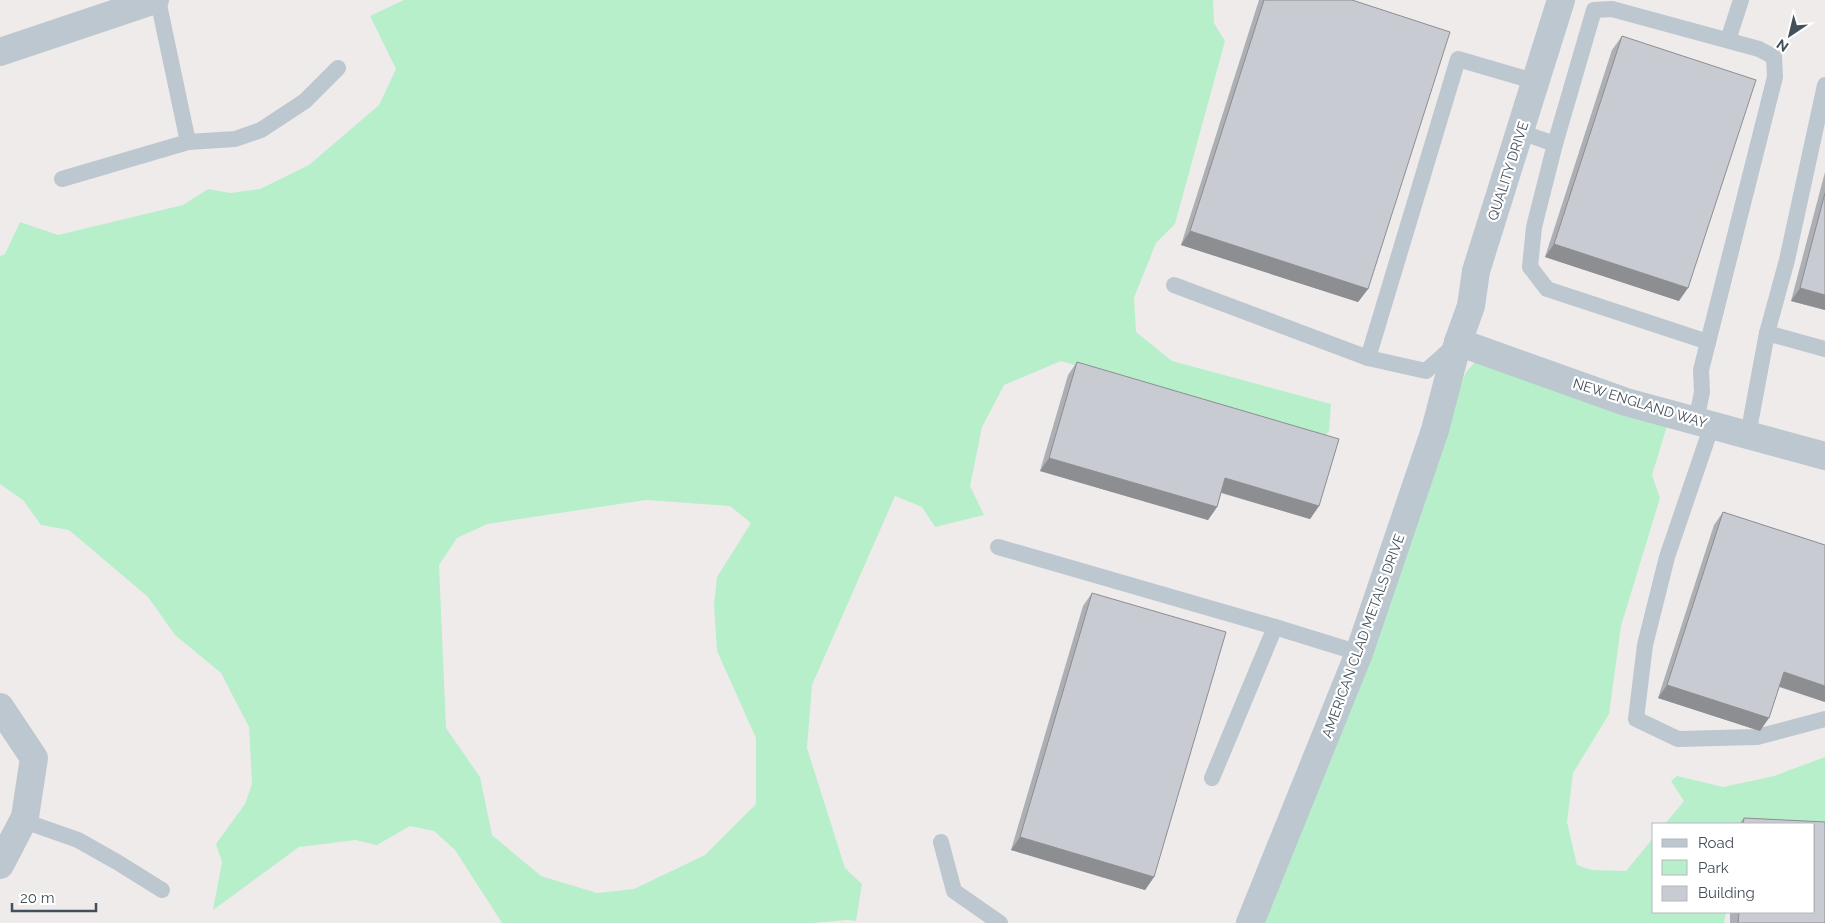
<svg xmlns="http://www.w3.org/2000/svg" width="1825" height="923" font-family="Raleway,sans-serif">
<style>
.green{fill:#b7efcb;fill-rule:evenodd}
.lines{fill:none;stroke-linecap:round;stroke-linejoin:round}
.lane{stroke:#bcc7cf;stroke-width:16}
.street{stroke:#bcc7cf;stroke-width:28}
.wall{fill:#acafb4}
.shaded-wall{fill:#8c8e92}
.building{fill:#c8cbd1;stroke:#8c8e92}
.labels{text-anchor:middle;stroke-width:4.5;stroke-linejoin:round;paint-order:stroke}
.street-label{font-size:14px;fill:#444f59;stroke:#fff}
</style>
<rect width="100%" height="100%" fill="#efebeb"/>
<g class="green">
<path d="M 404,0 L 1213,0 L 1214,23 L 1225,41 L 1175,224 L 1156,243 L 1134,298 L 1136,332 L 1172,361 L 1331,404 L 1329,431 L 1323,438 L 1061,361 L 1004,385 L 982,427 L 970,486 L 984,515 L 935,527 L 922,507 L 895,496 L 812,685 L 807,748 L 845,868 L 862,884 L 856,921 L 847,920 L 812,923 L 502,923 L 455,850 L 434,831 L 410,826 L 377,845 L 355,840 L 299,847 L 213,910 L 222,862 L 216,844 L 245,804 L 252,784 L 249,727 L 221,673 L 175,635 L 148,597 L 69,530 L 41,525 L 23,500 L 0,484 L 0,256 L 5,254 L 20,222 L 58,235 L 183,205 L 208,189 L 230,193 L 260,189 L 309,165 L 379,105 L 396,69 L 370,16 ZM 646,500 L 730,506 L 751,523 L 717,577 L 714,605 L 717,651 L 756,738 L 756,804 L 705,855 L 634,889 L 597,893 L 541,876 L 492,835 L 480,777 L 446,728 L 439,565 L 457,538 L 487,524 Z"/>
<path d="M 1483,353 L 1671,413 L 1652,475 L 1660,498 L 1621,626 L 1609,714 L 1573,773 L 1567,822 L 1577,865 L 1592,870 L 1626,871 L 1654,837 L 1654,912 L 1726,912 L 1724,923 L 1252,923 L 1466,372 Z"/>
<path d="M 1825,757 L 1825,825 L 1665,824 L 1684,801 L 1671,781 L 1677,776 L 1723,787 L 1774,776 Z"/>
</g>
<g class="lines">
<g class="lane">
<path d="M 158,0 L 188,142"/>
<path d="M 1728,40 L 1741,0"/>
<path d="M 1520,132 L 1555,144 L 1594,10 L 1612,9 L 1759,49 L 1774,57 L 1775,77 L 1701,370 L 1702,392 L 1696,421"/>
<path d="M 1555,144 L 1534,227 L 1530,267 L 1547,289 L 1708,342"/>
<path d="M 62,179 L 188,142 L 235,139 L 261,130 L 305,101 L 338,68"/>
<path d="M 1174,285 L 1368,358 L 1426,371 L 1455,345"/>
<path d="M 1767,333 L 1787,260 L 1825,85"/>
<path d="M 1368,358 L 1458,59 L 1537,82"/>
<path d="M 1712,425 L 1667,557 L 1645,645 L 1636,719 L 1678,739 L 1757,737 L 1825,719"/>
<path d="M 1748,435 L 1767,333 L 1825,349"/>
<path d="M 998,547 L 1275,627"/>
<path d="M 1212,778 L 1275,627 L 1359,653"/>
<path d="M 24,821 L 78,840 L 117,862 L 162,890"/>
<path d="M 941,842 L 954,891 L 1000,923"/>
</g>
<g class="street">
<path d="M 0,52 L 155,0"/>
<path d="M 1458,342 L 1626,402 L 1825,456"/>
<path d="M 0,707 L 34,758 L 25,817 L 0,865"/>
<path d="M 1250,923 L 1359,653 L 1435,430 L 1458,342 L 1471,306 L 1476,271 L 1561,0"/>
</g>
</g>
<g class="wall">
<path d="M 1259,0 L 1352,0 L 1368,289 L 1358,302 L 1181,245 Z"/>
<path d="M 1622,36 L 1679,301 L 1545,257 L 1612,50 Z"/>
<path d="M 1825,172 L 1825,310 L 1791,301 Z"/>
<path d="M 1077,362 L 1319,506 L 1310,519 L 1221,493 L 1217,507 L 1208,520 L 1040,471 L 1068,375 Z"/>
<path d="M 1723,512 L 1825,545 L 1825,702 L 1779,687 L 1760,731 L 1658,698 L 1714,525 Z"/>
<path d="M 1092,593 L 1154,877 L 1145,890 L 1011,850 L 1083,606 Z"/>
<path d="M 1744,818 L 1825,822 L 1825,923 L 1730,923 L 1730,912 L 1814,912 L 1814,824 L 1739,824 Z"/>
</g>
<g class="shaded-wall">
<path d="M 1190,231 L 1368,289 L 1358,302 L 1181,245 Z"/>
<path d="M 1554,244 L 1688,288 L 1679,301 L 1545,257 Z"/>
<path d="M 1800,288 L 1825,295 L 1825,310 L 1791,301 Z"/>
<path d="M 1049,458 L 1217,507 L 1208,520 L 1040,471 Z"/>
<path d="M 1225,478 L 1319,506 L 1310,519 L 1216,491 Z"/>
<path d="M 1784,672 L 1825,686 L 1825,702 L 1775,685 Z"/>
<path d="M 1667,685 L 1769,718 L 1760,731 L 1658,698 Z"/>
<path d="M 1020,837 L 1154,877 L 1145,890 L 1011,850 Z"/>
</g>
<g class="building">
<path d="M 1264,0 L 1352,0 L 1450,32 L 1368,289 L 1190,231 Z"/>
<path d="M 1622,36 L 1756,80 L 1688,288 L 1554,244 Z"/>
<path d="M 1825,193 L 1825,295 L 1800,288 Z"/>
<path d="M 1077,362 L 1339,439 L 1319,506 L 1225,478 L 1217,507 L 1049,458 Z"/>
<path d="M 1723,512 L 1825,545 L 1825,686 L 1784,672 L 1769,718 L 1667,685 Z"/>
<path d="M 1092,593 L 1226,632 L 1154,877 L 1020,837 Z"/>
<path d="M 1744,818 L 1825,822 L 1825,923 L 1738,923 L 1739,912 L 1814,912 L 1814,824 L 1743,824 Z"/>
</g>
<g class="labels">
<g class="street-label">
<text transform="translate(1508 171) rotate(-72)" y="5">QUALITY DRIVE</text>
<text transform="translate(1640 403) rotate(17)" y="5">NEW ENGLAND WAY</text>
<text transform="translate(1363 636) rotate(-70)" y="5">AMERICAN CLAD METALS DRIVE</text>
</g>
</g>
<rect x="1652" y="823" width="162" height="90" fill="#ffffff" stroke="#b4b9bd"/>
<rect x="1662" y="839" width="25" height="8" fill="#bcc7cf" stroke="#b4b9bd"/>
<text x="1698" y="848" font-size="15" fill="#444f59">Road</text>
<rect x="1662" y="860" width="25" height="15" fill="#b7efcb" stroke="#b4b9bd"/>
<text x="1698" y="873" font-size="15" fill="#444f59">Park</text>
<rect x="1662" y="886" width="25" height="15" fill="#c8cbd1" stroke="#b4b9bd"/>
<text x="1698" y="898" font-size="15" fill="#444f59">Building</text>
<g transform="translate(1790 35) rotate(215)" stroke="#ffffff" stroke-width="4" paint-order="stroke">
<path d="M0-4L9 19L0 12L-9 19Z" fill="#444f59"/>
<text y="-8" font-size="14" font-weight="bold" text-anchor="middle" fill="#444f59">N</text>
</g>
<path d="M12 903v8h84v-8" fill="none" stroke="#444f59" stroke-width="2.5"/>
<text x="20" y="903" font-size="15" fill="#444f59" stroke="#ffffff" stroke-width="4" paint-order="stroke">20 m</text>
</svg>
